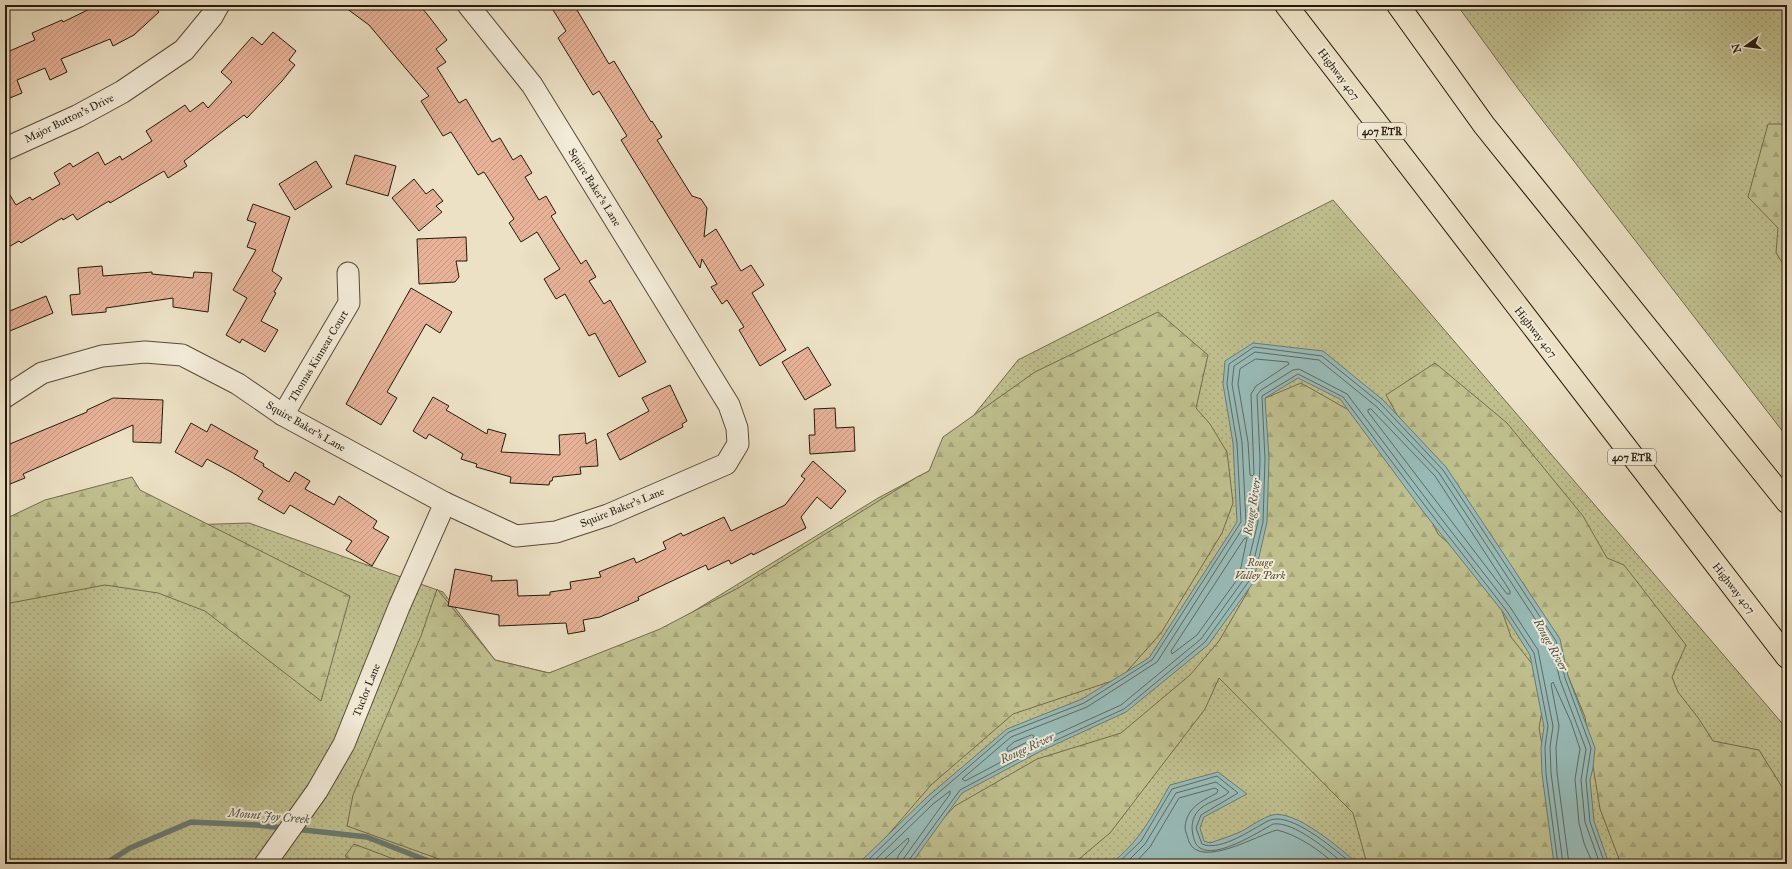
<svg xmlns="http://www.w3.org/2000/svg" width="1792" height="869" font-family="'IM FELL Great Primer',serif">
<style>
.green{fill:url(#green-dots);stroke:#726c4d}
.forest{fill:url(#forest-firs);stroke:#726c4d}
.water{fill:#99bcb9;stroke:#6a7b73}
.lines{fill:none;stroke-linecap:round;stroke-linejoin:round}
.shore{stroke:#5e6a62;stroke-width:1}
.stream{stroke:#6a7b73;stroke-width:5.5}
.building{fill:url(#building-hatch);stroke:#24190b}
.minor-casing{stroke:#564b3a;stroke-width:23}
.tertiary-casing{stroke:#564b3a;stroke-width:24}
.motorway-casing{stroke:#24190b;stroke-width:24}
.minor{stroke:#f3ecd9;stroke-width:21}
.tertiary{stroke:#f3ecd9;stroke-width:22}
.motorway{stroke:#ece1c5;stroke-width:22}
.labels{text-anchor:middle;stroke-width:4;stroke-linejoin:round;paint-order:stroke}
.shield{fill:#f3ecd9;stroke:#625849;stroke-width:1}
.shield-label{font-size:10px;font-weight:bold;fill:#24190b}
.street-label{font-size:11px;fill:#24190b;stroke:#f3ecd9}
.park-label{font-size:11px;font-style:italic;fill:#534b33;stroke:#f3ecd9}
.water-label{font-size:12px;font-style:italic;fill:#4d5248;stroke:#f3ecd9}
</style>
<defs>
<pattern id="green-dots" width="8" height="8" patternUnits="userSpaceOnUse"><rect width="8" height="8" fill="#c0c08f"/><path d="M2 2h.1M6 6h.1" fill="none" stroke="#a5a47a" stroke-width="1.8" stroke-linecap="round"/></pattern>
<pattern id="forest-firs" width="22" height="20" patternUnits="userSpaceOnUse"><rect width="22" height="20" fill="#c0c08f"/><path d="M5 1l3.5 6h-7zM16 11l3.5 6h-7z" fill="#a5a47a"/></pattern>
<pattern id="building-hatch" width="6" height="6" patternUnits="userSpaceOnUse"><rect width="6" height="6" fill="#e7b297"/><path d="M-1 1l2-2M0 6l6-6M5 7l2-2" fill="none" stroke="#c69881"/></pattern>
</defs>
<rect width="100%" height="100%" fill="#ece1c5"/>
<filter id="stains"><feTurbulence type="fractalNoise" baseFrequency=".005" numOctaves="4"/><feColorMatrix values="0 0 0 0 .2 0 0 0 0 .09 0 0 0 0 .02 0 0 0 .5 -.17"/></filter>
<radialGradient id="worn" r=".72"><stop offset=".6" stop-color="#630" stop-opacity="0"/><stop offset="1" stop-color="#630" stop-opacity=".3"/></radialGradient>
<g class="green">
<path d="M 1457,5 L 1787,5 L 1787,437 L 1519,90 Z"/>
<path d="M 1333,200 L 1787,729 L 1787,864 L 5,864 L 5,547 L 94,528 L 249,523 L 443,592 L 495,660 L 549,673 L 642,643 L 878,498 L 929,471 L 1018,360 Z"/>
</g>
<g class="forest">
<path d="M 1768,124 L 1787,124 L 1787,270 L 1776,253 L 1778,228 L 1748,197 Z"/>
<path d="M 1158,312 L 1208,355 L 1196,408 L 1210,424 L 1227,452 L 1233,503 L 1222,533 L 1161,633 L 1121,678 L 1013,714 L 931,785 L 863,864 L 453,864 L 347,826 L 353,795 L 421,636 L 437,589 L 495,660 L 549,673 L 660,629 L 740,587 L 917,477 L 929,471 L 943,437 L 1035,372 Z"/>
<path d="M 1435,363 L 1507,423 L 1583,516 L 1607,558 L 1624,565 L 1686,645 L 1672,677 L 1678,692 L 1699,719 L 1713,741 L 1759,750 L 1787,795 L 1787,864 L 1621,864 L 1600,809 L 1585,717 L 1566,671 L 1410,438 L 1386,395 Z"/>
<path d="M 1301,383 L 1354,413 L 1406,469 L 1438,534 L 1492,582 L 1511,637 L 1547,683 L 1539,728 L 1563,864 L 1367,864 L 1353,813 L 1219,678 L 1205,709 L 1110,833 L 1073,864 L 900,864 L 955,806 L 1037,759 L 1121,733 L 1190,675 L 1219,641 L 1248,591 L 1264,496 L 1256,402 Z"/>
<path d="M 132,477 L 140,490 L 350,596 L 321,701 L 205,611 L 158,593 L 105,585 L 5,604 L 5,519 L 45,500 Z"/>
<path d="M 354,844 L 407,864 L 358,864 L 345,856 Z"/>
</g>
<g class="water">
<path d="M 1253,343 L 1323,351 L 1383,400 L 1446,467 L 1560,639 L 1568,676 L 1595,748 L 1593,768 L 1590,780 L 1594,821 L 1609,864 L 1554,864 L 1542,774 L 1541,747 L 1544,727 L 1530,655 L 1503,612 L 1425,514 L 1340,399 L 1298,378 L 1265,398 L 1269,458 L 1267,522 L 1253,583 L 1208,645 L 1126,712 L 1041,751 L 962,793 L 911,864 L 858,864 L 927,797 L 1007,729 L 1082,699 L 1149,658 L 1237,522 L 1233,443 L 1223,384 L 1225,361 Z"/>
<path d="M 1218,772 L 1247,794 L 1204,817 L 1200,828 L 1204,841 L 1210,843 C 1221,839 1232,836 1242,831 C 1251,826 1262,818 1272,815 C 1295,809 1341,849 1358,864 L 1110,864 C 1139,843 1152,816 1170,785 Z"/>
</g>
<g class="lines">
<g class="shore">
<path d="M 1256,359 L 1288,362 L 1289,364 L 1256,386 L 1251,394 L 1254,474 L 1252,476 L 1250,475 L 1248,442 L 1238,384 L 1240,369 Z"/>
<path d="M 1371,409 L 1435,476 L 1510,591 L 1510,594 L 1507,594 L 1368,412 L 1368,410 Z"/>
<path d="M 1247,538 L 1239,577 L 1197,635 L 1172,654 L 1171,651 L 1244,539 Z"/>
<path d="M 1032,735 L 1034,736 L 1033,739 L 1009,751 L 1007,751 L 1007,748 L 1014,742 Z"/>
<path d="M 864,864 L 930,800 L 1009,732 L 1084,703 L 1152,660 L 1241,522 L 1237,443 L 1227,384 L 1229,364 L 1254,347 L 1322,356 L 1380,403 L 1443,470 L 1556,641 L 1565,678 L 1591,748 L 1586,780 L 1590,822 L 1605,864"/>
<path d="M 871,864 L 933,804 L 950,791 L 950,794 L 904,858 L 903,864"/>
<path d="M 879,864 L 908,838 L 909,841 L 898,856 L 897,864"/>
<path d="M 908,864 L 909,860 L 960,790 L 1039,748 L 1124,709 L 1205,642 L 1249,581 L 1263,522 L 1265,459 L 1262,396 L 1298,374 L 1343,397 L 1429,511 L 1506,610 L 1534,653 L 1548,726 L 1545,747 L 1546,774 L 1558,864"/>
<path d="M 1117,864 L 1141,841 L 1172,789 L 1217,776 L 1238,793 L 1201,815 L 1196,828 L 1202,844 C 1218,851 1245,834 1259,826 C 1264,823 1270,819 1276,819 C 1298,818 1336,850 1352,864"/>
<path d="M 1125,864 L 1145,844 L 1176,793 L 1216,782 L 1229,792 C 1221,800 1205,802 1198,811 C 1192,818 1191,827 1193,835 C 1194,839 1195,845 1200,848 C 1216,859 1257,833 1273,824 C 1294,821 1329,851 1344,864"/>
<path d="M 1134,864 L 1150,847 L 1179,798 L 1215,788 L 1218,790 L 1217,793 C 1202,801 1187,807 1185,827 C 1185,832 1188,837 1189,842 C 1201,869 1257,835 1277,830 C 1298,835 1319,850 1335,864"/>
<path d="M 1563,864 L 1551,773 L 1550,747 L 1553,726 L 1538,650 L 1510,607 L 1433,508 L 1347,394 L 1299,369 L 1293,370 L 1261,390 L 1257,395 L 1260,459 L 1258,522 L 1244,579 L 1201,639 L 1121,705 L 1037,743 L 965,781 L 962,779 L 1011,737 L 1087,707 L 1157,662 L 1246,523 L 1242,442 L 1232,384 L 1234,366 L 1255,352 L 1319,360 L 1377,407 L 1439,473 L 1551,643 L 1560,680 L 1586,749 L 1581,780 L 1585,822 L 1600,864"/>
<path d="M 1569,864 L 1557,773 L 1556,747 L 1559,726 L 1551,684 L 1553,682 L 1571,722 L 1580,749 L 1575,779 L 1579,823 L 1584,843 L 1593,864"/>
</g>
<g class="stream">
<path d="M 295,829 L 367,837 L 436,864"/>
<path d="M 105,864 L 130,848 L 191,822 L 256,825 L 284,828"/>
</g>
</g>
<g class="building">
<path d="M 98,5 L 152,5 L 159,12 L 134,35 L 113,46 L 110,39 L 61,59 L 67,72 L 50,80 L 45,68 L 17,80 L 22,93 L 5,100 L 5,53 L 35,40 L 32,33 L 62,20 L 63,22 Z"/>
<path d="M 342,5 L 419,5 L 427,14 L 447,40 L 436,49 L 446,62 L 437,68 L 459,103 L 466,99 L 492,142 L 500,138 L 513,160 L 521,155 L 532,173 L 525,177 L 539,200 L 546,196 L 556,213 L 551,216 L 581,264 L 586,260 L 596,277 L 589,281 L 604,304 L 610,300 L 646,362 L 619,377 L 595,333 L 589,336 L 565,294 L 556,299 L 544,279 L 560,269 L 537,232 L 521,242 L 509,223 L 514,219 L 484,172 L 478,175 L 451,132 L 443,136 L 421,101 L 429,96 L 369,25 Z"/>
<path d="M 550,5 L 574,5 L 609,64 L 614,61 L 651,122 L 652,121 L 662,137 L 657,140 L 692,196 L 701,199 L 707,208 L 704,237 L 716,229 L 741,271 L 751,265 L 764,285 L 752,293 L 786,350 L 760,366 L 739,330 L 744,327 L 727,300 L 722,304 L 711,287 L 717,284 L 702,259 L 700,268 L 621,140 L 627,136 L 611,110 L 599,91 L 593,95 L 558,38 L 566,31 Z"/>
<path d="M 273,32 L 296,51 L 289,60 L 295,65 L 282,81 L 247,118 L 244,115 L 184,161 L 187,166 L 168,178 L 164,171 L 110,203 L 109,201 L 77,220 L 73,214 L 63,220 L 62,218 L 21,243 L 19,241 L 5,249 L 5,187 L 16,205 L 30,197 L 32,200 L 60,184 L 54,173 L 70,163 L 73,167 L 98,152 L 105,165 L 120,156 L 122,160 L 152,141 L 146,131 L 185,105 L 190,112 L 203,102 L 208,108 L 232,82 L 221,72 L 252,37 L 262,45 Z"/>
<path d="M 355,155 L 396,166 L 388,196 L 346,184 Z"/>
<path d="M 316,161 L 332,187 L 295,210 L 279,184 Z"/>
<path d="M 414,179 L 426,194 L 433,189 L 443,201 L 436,206 L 442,212 L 419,231 L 392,198 Z"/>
<path d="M 253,204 L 290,217 L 272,271 L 282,278 L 274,292 L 276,293 L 261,321 L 278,330 L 265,352 L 242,339 L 240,343 L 226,335 L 247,298 L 233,290 L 256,250 L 247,247 L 256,223 L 247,220 Z"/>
<path d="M 466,237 L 467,261 L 456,261 L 459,277 L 455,282 L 419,284 L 417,239 Z"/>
<path d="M 102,266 L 103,276 L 152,272 L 152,274 L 193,278 L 194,272 L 212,273 L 208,312 L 173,307 L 173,298 L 106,308 L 106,312 L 72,315 L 70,295 L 80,294 L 78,268 Z"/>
<path d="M 411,288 L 452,312 L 440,333 L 426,324 L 387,392 L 397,398 L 381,425 L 346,404 Z"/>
<path d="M 46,296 L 53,313 L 5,333 L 5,313 Z"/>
<path d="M 808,347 L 831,385 L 805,400 L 782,362 Z"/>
<path d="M 670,385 L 687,421 L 682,424 L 683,427 L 620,460 L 607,434 L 649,411 L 642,398 Z"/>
<path d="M 433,397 L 449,406 L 446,410 L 487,434 L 488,429 L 506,434 L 501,452 L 560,455 L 559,435 L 585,433 L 586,444 L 596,439 L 598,466 L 580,467 L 581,474 L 553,477 L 552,481 L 550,481 L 549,485 L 510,483 L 511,477 L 476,467 L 477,464 L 461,459 L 463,454 L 429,434 L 426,439 L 413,431 Z"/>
<path d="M 113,398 L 163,400 L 161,443 L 133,442 L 133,425 L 23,474 L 25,478 L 10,484 L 9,482 L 5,484 L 5,446 L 87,412 L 87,410 Z"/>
<path d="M 835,408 L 836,428 L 854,427 L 855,451 L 810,454 L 809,435 L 815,435 L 814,409 Z"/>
<path d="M 191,423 L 207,432 L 211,424 L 258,451 L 254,458 L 264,464 L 263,466 L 289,482 L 295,472 L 310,481 L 305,489 L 334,505 L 339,496 L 377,521 L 373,528 L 389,537 L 372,566 L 346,550 L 352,541 L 290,505 L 284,514 L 258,499 L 263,491 L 233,473 L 207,459 L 202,467 L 175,452 Z"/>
<path d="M 813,461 L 846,491 L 831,509 L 817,497 L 801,517 L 806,528 L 753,555 L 752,553 L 731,564 L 729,560 L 708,570 L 706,565 L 638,597 L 639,600 L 600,617 L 583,620 L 585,631 L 568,634 L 566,623 L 499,626 L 499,615 L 448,606 L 455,569 L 492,576 L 491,581 L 517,580 L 518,596 L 550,595 L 550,592 L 571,589 L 570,582 L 601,577 L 599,572 L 634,558 L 636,563 L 666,549 L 663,542 L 681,533 L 683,536 L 724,517 L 731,531 L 785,505 L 805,479 L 801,476 Z"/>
</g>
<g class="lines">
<defs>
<g id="minor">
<path d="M 5,397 L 42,373 L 102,356 L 145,352 L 182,355 L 238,384 L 283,415 L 445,503 L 516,536 L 556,532 L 608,515 L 726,464 L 738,444 L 737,428 L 729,405 L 532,85 L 468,5"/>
<path d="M 283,415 L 349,303 L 348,273"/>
<path d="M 265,864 L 317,791 L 344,744 L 399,607 L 445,503"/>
</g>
<path id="tertiary" d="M 5,149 L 78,116 L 122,92 L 184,50 L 212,16 L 218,5"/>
<g id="motorway">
<path d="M 1286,5 L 1787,657"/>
<path d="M 1398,5 L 1484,125 L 1787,502"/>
</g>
</defs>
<use href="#minor" class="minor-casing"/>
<use href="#tertiary" class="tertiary-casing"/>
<use href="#motorway" class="motorway-casing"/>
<use href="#minor" class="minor"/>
<use href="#tertiary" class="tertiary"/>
<use href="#motorway" class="motorway"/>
</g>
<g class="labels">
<g class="shield">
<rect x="1358" y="123" width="48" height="16" rx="3"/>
<rect x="1608" y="449" width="48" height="16" rx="3"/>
</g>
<g class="shield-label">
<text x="1382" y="135">407 ETR</text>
<text x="1632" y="461">407 ETR</text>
</g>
<g class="street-label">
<text transform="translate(1339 74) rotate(53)" y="4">Highway 407</text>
<text transform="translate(69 118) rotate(-26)" y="4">Major Button's Drive</text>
<text transform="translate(595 187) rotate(58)" y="4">Squire Baker's Lane</text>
<text transform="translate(1536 332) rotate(52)" y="4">Highway 407</text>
<text transform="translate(318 356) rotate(-59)" y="4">Thomas Kinnear Court</text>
<text transform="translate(306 426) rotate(30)" y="4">Squire Baker's Lane</text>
<text transform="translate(622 507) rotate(-22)" y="4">Squire Baker's Lane</text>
<text transform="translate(1734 588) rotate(52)" y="4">Highway 407</text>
<text transform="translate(366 690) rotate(-68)" y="4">Tuclor Lane</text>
</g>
<g class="park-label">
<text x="1260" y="566">Rouge<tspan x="1260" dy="13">Valley Park</tspan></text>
</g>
<g class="water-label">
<text transform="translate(1252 507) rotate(-81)" y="4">Rouge River</text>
<text transform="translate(1551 645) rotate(61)" y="4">Rouge River</text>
<text transform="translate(1027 748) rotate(-25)" y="4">Rouge River</text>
<text transform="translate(269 816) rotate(5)" y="4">Mount Joy Creek</text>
</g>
</g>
<rect width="1792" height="869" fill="none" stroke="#ece1c5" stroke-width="20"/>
<rect x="6" y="6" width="1780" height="857" fill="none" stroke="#24190b" stroke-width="2"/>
<rect x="10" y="10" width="1772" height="849" fill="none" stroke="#24190b"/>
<g transform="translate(1746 46) rotate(256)" stroke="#f3ecd9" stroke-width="3" paint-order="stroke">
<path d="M0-3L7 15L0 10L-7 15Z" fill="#24190b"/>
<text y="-6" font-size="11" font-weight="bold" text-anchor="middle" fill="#24190b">N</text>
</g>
<rect width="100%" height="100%" filter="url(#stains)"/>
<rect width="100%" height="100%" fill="url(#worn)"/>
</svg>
